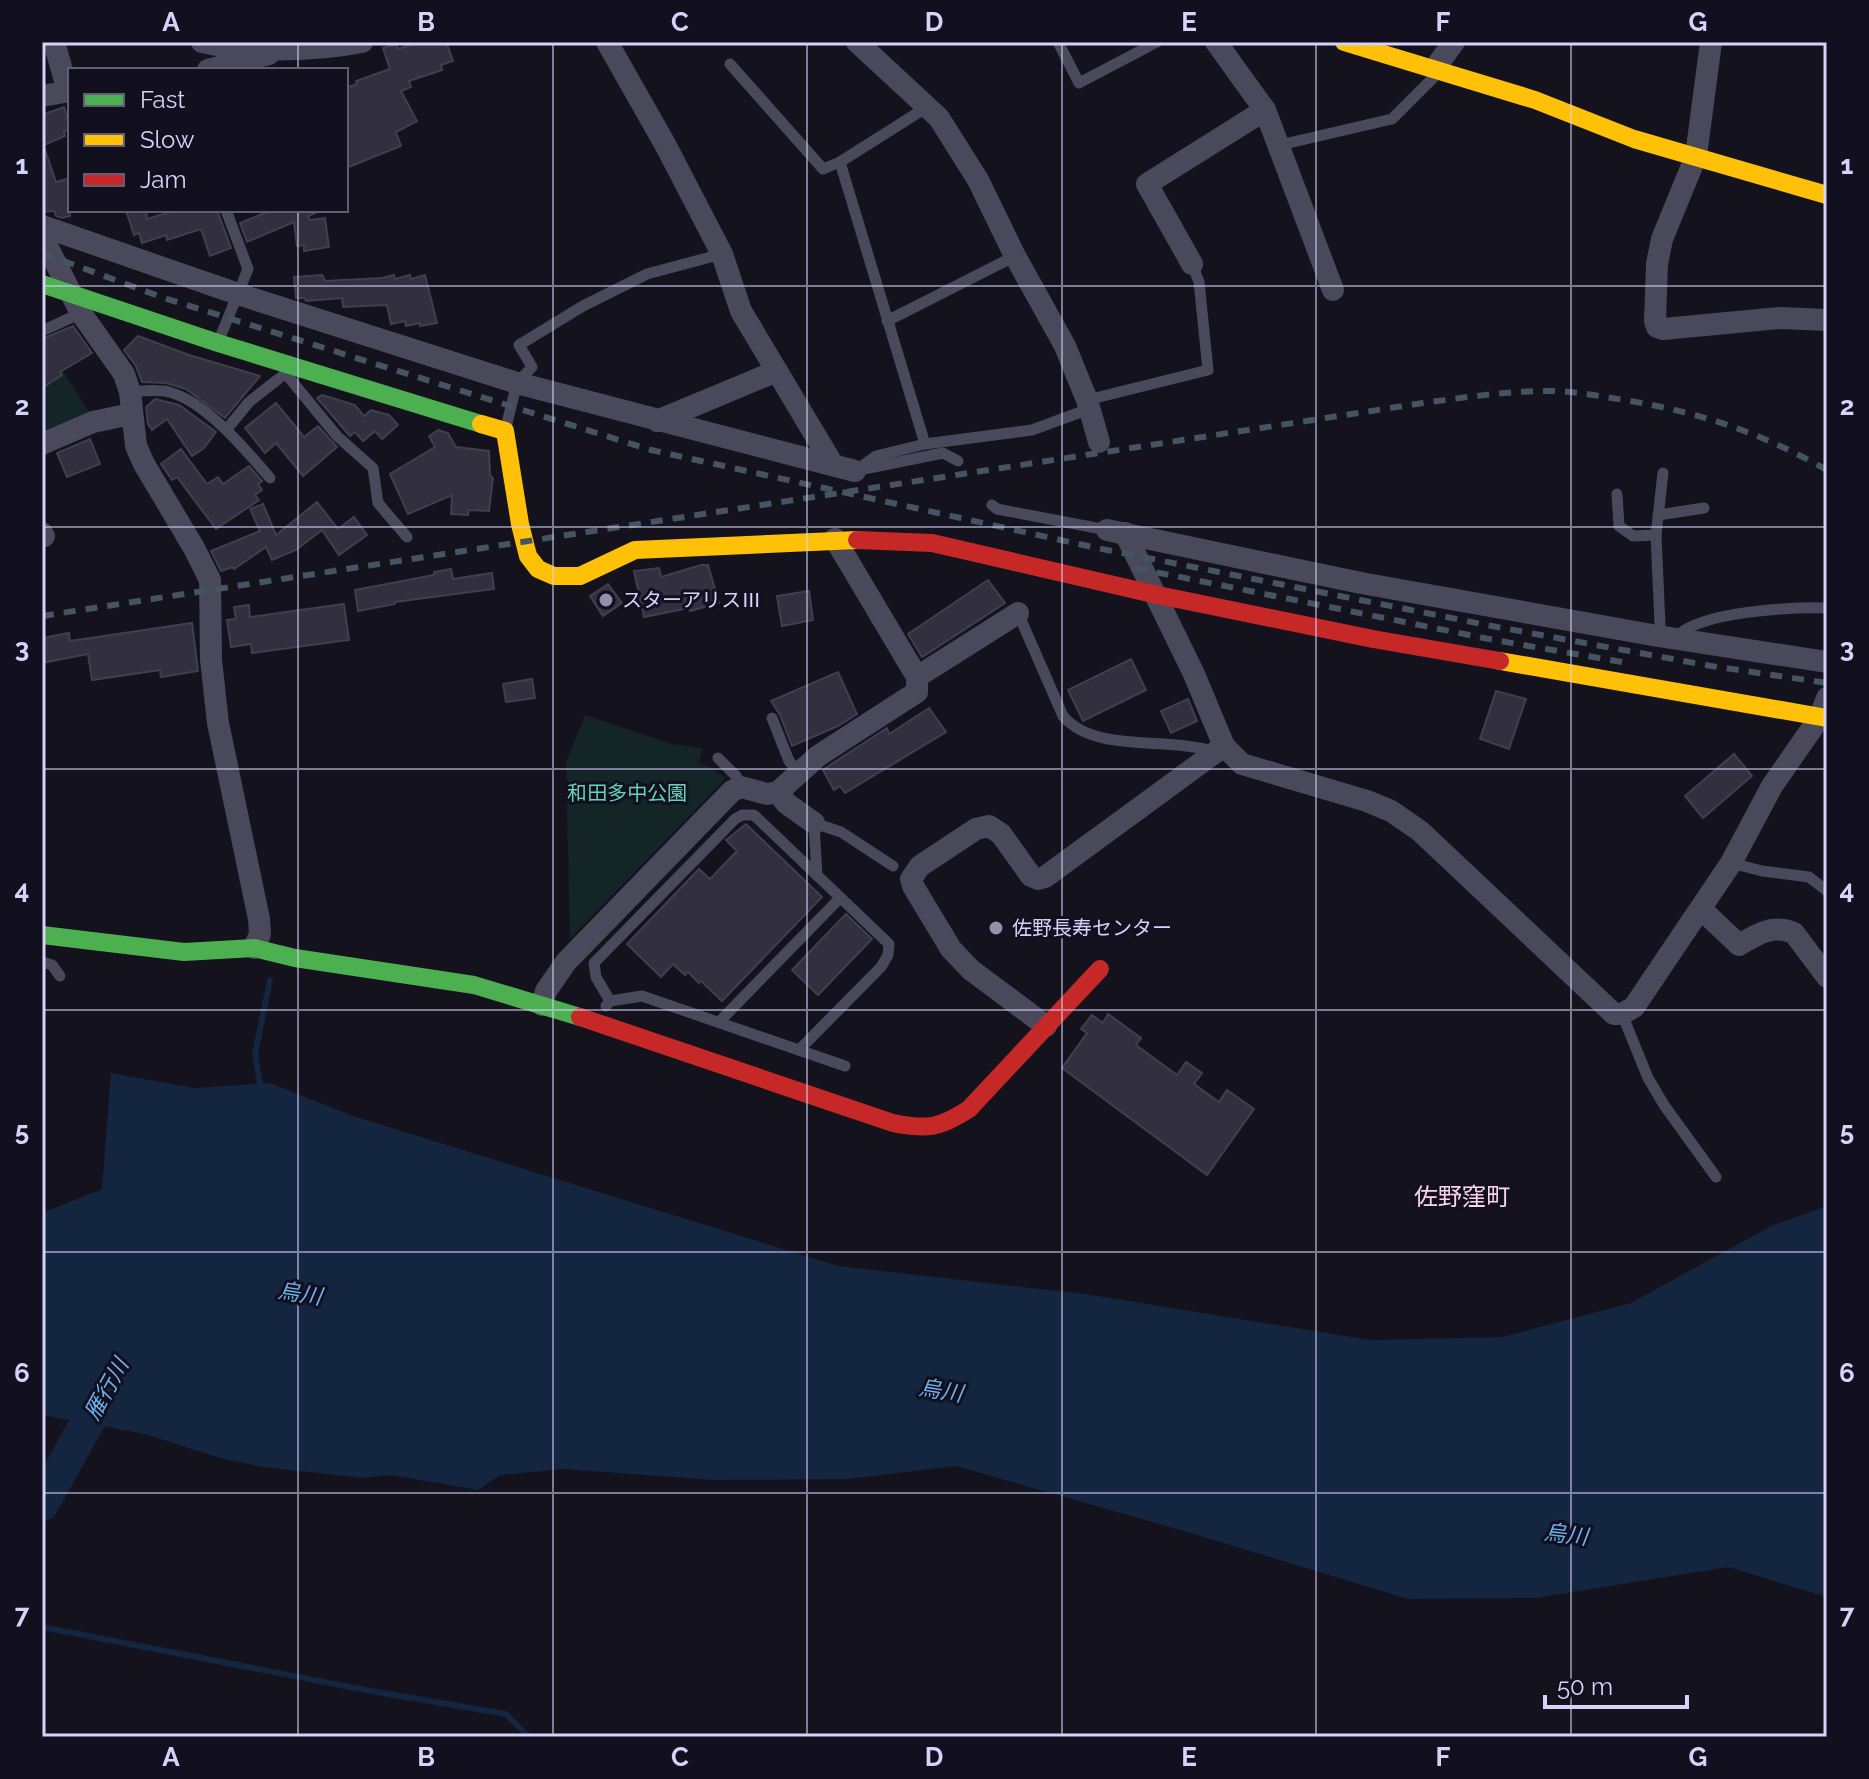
<svg xmlns="http://www.w3.org/2000/svg" width="1869" height="1779" font-family="Raleway,'Noto Sans JP',sans-serif">
<style>
.green{fill:#132526}
.water{fill:#142540}
.lines{fill:none;stroke-linecap:round;stroke-linejoin:round}
.stream{stroke:#142540;stroke-width:6}
.river{stroke:#142540;stroke-width:34}
.building{fill:#32303e;stroke:#413e4f;stroke-width:2}
.lane{stroke:#4a485b;stroke-width:11}
.street{stroke:#4a485b;stroke-width:22}
.fast{stroke:#4caf50;stroke-width:18}
.slow{stroke:#ffc107;stroke-width:18}
.jam{stroke:#c62828;stroke-width:18}
.rail{stroke:#445462;stroke-width:6;stroke-dasharray:12 10;stroke-linecap:butt}
.grid{fill:none;stroke:#d6d2fa;stroke-width:2;stroke-opacity:0.55}
.poi-dot{fill:#928fac;stroke:#120f1f;stroke-width:3}
.labels{text-anchor:middle;stroke-width:6;stroke-linejoin:round;paint-order:stroke}
.poi-label{font-size:20px;fill:#d6d2fa;stroke:#120f1f;text-anchor:start}
.park-label{font-size:20px;fill:#66d2b6;stroke:#120f1f}
.water-label{font-size:22px;font-style:italic;fill:#6bb2ef;stroke:#120f1f}
.quarter-label{font-size:24px;fill:#fad4ec;stroke:#120f1f}
.neatline{fill:none;stroke:#d6d2fa;stroke-width:3}
.grid-label{font-size:26px;text-anchor:middle;font-weight:bold;fill:#d6d2fa}
</style>
<rect width="100%" height="100%" fill="#14121c"/>
<g class="green">
<path d="M 42,338 L 93,418 L 42,438 Z"/>
<path d="M 585,715 L 672,744 L 702,748 L 699,764 L 711,767 L 724,777 L 724,780 L 570,939 L 566,762 Z"/>
</g>
<path class="water" d="M 111,1073 L 194,1088 L 270,1083 L 353,1116 L 838,1266 L 1085,1294 L 1370,1340 L 1502,1337 L 1631,1303 L 1771,1226 L 1827,1206 L 1827,1597 L 1728,1567 L 1536,1598 L 1408,1599 L 1194,1534 L 956,1466 L 848,1479 L 714,1480 L 564,1469 L 500,1475 L 478,1490 L 391,1475 L 363,1478 L 263,1467 L 220,1458 L 145,1434 L 42,1415 L 42,1213 L 102,1189 Z"/>
<g class="lines">
<g class="stream">
<path d="M 261,1090 L 255,1054 L 270,980"/>
<path d="M 42,1627 L 371,1691 L 506,1714 L 529,1737"/>
</g>
<path class="river" d="M 42,1504 L 110,1382"/>
</g>
<g class="building">
<path d="M 420,42 L 446,42 L 453,61 L 441,65 L 442,70 L 409,81 L 411,87 L 401,91 L 417,121 L 396,132 L 401,146 L 346,168 L 346,88 L 357,84 L 356,81 L 390,69 L 383,48 L 396,44 L 398,49 Z"/>
<path d="M 64,107 L 70,129 L 64,131 L 65,136 L 42,146 L 42,115 Z"/>
<path d="M 44,147 L 56,182 L 70,178 L 70,216 L 62,218 L 56,216 L 54,211 L 42,212 L 42,148 Z"/>
<path d="M 126,210 L 146,210 L 147,219 L 177,210 L 217,210 L 231,248 L 210,256 L 201,229 L 167,240 L 166,235 L 142,243 L 139,233 L 134,235 Z"/>
<path d="M 272,210 L 322,210 L 308,216 L 310,220 L 325,218 L 329,247 L 304,251 L 304,245 L 297,246 L 294,222 L 247,242 L 240,223 Z"/>
<path d="M 322,275 L 325,281 L 382,278 L 394,275 L 395,279 L 410,275 L 411,279 L 425,275 L 437,323 L 420,326 L 420,323 L 406,326 L 405,321 L 391,324 L 387,305 L 343,307 L 342,298 L 306,301 L 305,298 L 296,298 L 294,277 Z"/>
<path d="M 73,326 L 92,353 L 60,372 L 62,375 L 42,388 L 42,339 Z"/>
<path d="M 138,336 L 189,355 L 260,376 L 225,418 L 186,389 L 166,383 L 142,382 L 136,366 L 124,350 Z"/>
<path d="M 322,395 L 355,405 L 364,416 L 371,410 L 389,415 L 398,425 L 382,439 L 375,431 L 363,441 L 355,432 L 350,436 L 317,398 Z"/>
<path d="M 155,399 L 179,405 L 216,432 L 204,448 L 192,456 L 167,419 L 152,430 L 148,424 L 146,407 Z"/>
<path d="M 276,403 L 304,437 L 318,426 L 337,447 L 303,476 L 276,443 L 265,453 L 245,428 Z"/>
<path d="M 438,430 L 448,433 L 456,447 L 489,451 L 490,475 L 493,478 L 489,511 L 469,510 L 468,515 L 451,514 L 452,495 L 408,514 L 390,474 L 435,447 L 429,436 Z"/>
<path d="M 90,439 L 100,464 L 67,477 L 57,453 Z"/>
<path d="M 181,449 L 207,484 L 218,477 L 223,484 L 249,466 L 262,481 L 258,484 L 262,490 L 255,495 L 259,500 L 216,529 L 177,477 L 172,480 L 161,464 Z"/>
<path d="M 317,502 L 338,529 L 354,517 L 367,535 L 339,555 L 322,530 L 296,550 L 272,560 L 266,547 L 234,569 L 233,567 L 221,571 L 211,551 L 260,531 L 250,509 L 263,504 L 276,535 Z"/>
<path d="M 701,565 L 708,565 L 719,603 L 690,611 L 689,608 L 644,617 L 634,571 L 659,568 L 661,577 Z"/>
<path d="M 451,569 L 453,579 L 492,573 L 494,589 L 395,602 L 395,604 L 358,611 L 355,590 L 434,575 L 434,572 Z"/>
<path d="M 988,580 L 1005,603 L 922,657 L 908,634 Z"/>
<path d="M 608,584 L 622,603 L 603,616 L 590,596 Z"/>
<path d="M 809,591 L 813,620 L 782,626 L 777,596 Z"/>
<path d="M 344,604 L 349,640 L 252,653 L 251,644 L 231,647 L 227,620 L 236,619 L 234,607 L 249,605 L 250,617 Z"/>
<path d="M 192,623 L 198,671 L 161,677 L 160,670 L 92,680 L 88,654 L 42,663 L 42,638 L 69,633 L 70,641 Z"/>
<path d="M 1131,659 L 1146,690 L 1083,721 L 1068,690 Z"/>
<path d="M 838,672 L 857,714 L 838,726 L 792,746 L 780,715 L 771,701 Z"/>
<path d="M 532,679 L 535,698 L 506,702 L 503,684 Z"/>
<path d="M 1496,691 L 1526,699 L 1509,749 L 1480,739 Z"/>
<path d="M 1188,699 L 1197,721 L 1171,733 L 1161,711 Z"/>
<path d="M 929,708 L 946,732 L 845,793 L 840,786 L 834,790 L 823,770 L 827,767 L 887,728 L 889,734 Z"/>
<path d="M 1734,754 L 1752,776 L 1703,818 L 1685,796 Z"/>
<path d="M 746,824 L 822,897 L 722,1001 L 701,981 L 699,983 L 688,972 L 685,975 L 673,964 L 661,977 L 627,944 L 699,869 L 710,879 L 737,851 L 726,840 Z"/>
<path d="M 846,914 L 872,939 L 818,995 L 792,970 Z"/>
<path d="M 1108,1014 L 1141,1038 L 1136,1045 L 1177,1075 L 1186,1062 L 1202,1073 L 1194,1084 L 1219,1102 L 1227,1090 L 1254,1109 L 1207,1175 L 1062,1068 L 1087,1033 L 1081,1029 L 1092,1015 L 1103,1023 Z"/>
</g>
<g class="lines">
<g class="lane">
<path d="M 1058,42 L 1079,83 L 1157,42"/>
<path d="M 730,64 L 823,169 L 840,162 L 927,107"/>
<path d="M 1280,145 L 1392,119 L 1434,77 L 1434,72"/>
<path d="M 840,162 L 925,444"/>
<path d="M 887,321 L 1015,256"/>
<path d="M 42,331 L 81,313"/>
<path d="M 219,340 L 248,269 L 226,210"/>
<path d="M 286,374 L 337,436 L 373,468 L 378,503 L 407,537"/>
<path d="M 130,392 C 143,391 156,389 169,392 C 205,401 246,450 270,478"/>
<path d="M 1087,400 L 1208,370 L 1199,282 L 1192,264"/>
<path d="M 506,427 L 517,383 L 532,367 L 519,345 L 583,306 L 647,274 L 722,254"/>
<path d="M 227,429 L 249,402 L 286,373 L 288,368"/>
<path d="M 859,470 L 943,453 L 958,461"/>
<path d="M 855,471 L 876,456 L 925,444 L 1032,430 L 1089,409"/>
<path d="M 1617,494 L 1619,526 L 1633,536 L 1656,535"/>
<path d="M 992,505 L 997,509 L 1107,530"/>
<path d="M 1658,515 L 1704,508"/>
<path d="M 1018,613 L 1063,716 C 1095,754 1168,736 1215,752"/>
<path d="M 1658,636 L 1660,625 L 1656,535 L 1663,473"/>
<path d="M 1676,637 C 1700,611 1792,607 1827,608"/>
<path d="M 772,718 L 789,761 L 799,773"/>
<path d="M 718,758 L 736,776 L 741,787"/>
<path d="M 1731,863 L 1762,871 L 1809,877 L 1827,891"/>
<path d="M 817,876 L 814,823 L 841,832 L 893,866"/>
<path d="M 42,962 L 52,965 L 60,976"/>
<path d="M 610,1001 L 596,977 L 594,963 L 735,819 L 742,815 L 754,815 L 889,944 L 888,955 L 881,967 L 799,1050"/>
<path d="M 606,1006 L 610,1001 L 642,996 L 845,1066"/>
<path d="M 1622,1014 L 1648,1078 L 1664,1105 L 1716,1177"/>
<path d="M 719,1022 L 840,898"/>
</g>
<g class="street">
<path d="M 54,42 L 68,91"/>
<path d="M 202,42 C 248,53 316,51 362,42"/>
<path d="M 607,42 L 666,146 L 722,254 L 741,311 L 833,465"/>
<path d="M 857,42 L 939,118 L 978,180 L 1015,256 L 1065,346 L 1087,400 L 1099,442"/>
<path d="M 1216,42 L 1265,110 L 1333,290"/>
<path d="M 1711,42 L 1696,156 L 1662,239 L 1657,264 L 1655,321 L 1657,327 L 1663,329 L 1780,318 L 1827,320"/>
<path d="M 1435,68 L 1454,42"/>
<path d="M 208,70 L 269,54"/>
<path d="M 42,96 L 70,91"/>
<path d="M 42,226 L 238,294 L 517,383 L 855,471"/>
<path d="M 42,236 L 81,313 L 124,374 L 130,392 L 136,446 L 144,464 L 194,548 L 210,580 L 211,660 L 218,723 L 259,919 L 260,934 L 254,948"/>
<path d="M 1192,264 L 1147,184 L 1265,110"/>
<path d="M 657,421 L 777,371"/>
<path d="M 42,444 L 93,422 L 131,414"/>
<path d="M 1107,530 L 1361,583 L 1658,636 L 1827,662"/>
<path d="M 42,533 L 44,536"/>
<path d="M 1125,533 L 1194,674 L 1224,746 L 1242,764 L 1367,801 L 1391,811 L 1420,831 L 1614,1014 L 1622,1014 L 1634,1007 L 1731,863 L 1772,786 L 1820,717 L 1827,698"/>
<path d="M 917,677 L 1018,613"/>
<path d="M 778,792 L 786,803 L 814,823"/>
<path d="M 1701,909 L 1739,945 C 1757,934 1773,924 1794,933 L 1827,977"/>
<path d="M 542,1005 L 546,991 L 566,962 L 732,791 L 741,787 L 767,794 L 778,792 L 818,756 L 917,692 L 917,677 L 835,539"/>
<path d="M 1046,1026 L 971,970 L 951,949 L 913,886 L 911,879 L 920,866 L 976,829 L 989,826 L 1001,834 L 1031,876 L 1038,879 L 1045,877 L 1224,746"/>
</g>
<g class="fast">
<path d="M 42,284 L 218,343 L 481,424"/>
<path d="M 42,935 L 184,952 L 254,948 L 295,958 L 474,985 L 580,1017"/>
</g>
<g class="slow">
<path d="M 1344,42 L 1535,100 L 1634,139 L 1827,195"/>
<path d="M 481,424 L 505,431 L 520,524 L 528,556 L 538,569 L 554,576 L 580,576 L 635,550 L 857,540"/>
<path d="M 1500,661 L 1827,718"/>
</g>
<g class="jam">
<path d="M 857,540 L 932,543 L 1153,594 L 1373,639 L 1500,661"/>
<path d="M 580,1017 L 893,1123 C 927,1130 940,1128 969,1109 L 1100,969"/>
</g>
<g class="rail">
<path d="M 42,253 L 161,297 L 651,450 L 1097,548 L 1497,627 L 1711,666 L 1827,683"/>
<path d="M 1135,568 L 1494,640 L 1622,662"/>
<path d="M 42,616 L 1423,403 C 1468,397 1513,390 1558,391 C 1580,392 1603,397 1625,400 C 1702,413 1759,432 1827,470"/>
</g>
</g>
<path class="grid" d="M 298,42 L 298,70M 553,42 L 553,1737M 807,42 L 807,1737M 1062,42 L 1062,1737M 1316,42 L 1316,1737M 1571,42 L 1571,1737M 298,210 L 298,1737M 42,286 L 1827,286M 42,527 L 1827,527M 42,769 L 1827,769M 42,1010 L 1827,1010M 42,1252 L 1827,1252M 42,1493 L 1827,1493"/>
<g class="poi-dot">
<circle cx="606" cy="600" r="8"/>
<circle cx="996" cy="928" r="8"/>
</g>
<g class="labels">
<g class="poi-label">
<text x="622" y="607">スターアリスⅢ</text>
<text x="1012" y="935">佐野長寿センター</text>
</g>
<g class="park-label">
<text x="627" y="800">和田多中公園</text>
</g>
<g class="water-label">
<text transform="translate(300 1293) rotate(9)" y="8">烏川</text>
<text transform="translate(106 1389) rotate(-61)" y="8">雁行川</text>
<text transform="translate(941 1390) rotate(9)" y="8">烏川</text>
<text transform="translate(1566 1534) rotate(7)" y="8">烏川</text>
</g>
<g class="quarter-label">
<text x="1462" y="1205">佐野窪町</text>
</g>
</g>
<rect width="1869" height="1779" fill="none" stroke="#120f1f" stroke-width="88"/>
<rect x="68" y="68" width="280" height="144" fill="#120f1f" stroke="#605d77" stroke-width="2"/>
<rect x="84" y="94" width="40" height="12" fill="#4caf50" stroke="#605d77" stroke-width="2"/>
<text x="140" y="108" font-size="24" fill="#d6d2fa">Fast</text>
<rect x="84" y="134" width="40" height="12" fill="#ffc107" stroke="#605d77" stroke-width="2"/>
<text x="140" y="148" font-size="24" fill="#d6d2fa">Slow</text>
<rect x="84" y="174" width="40" height="12" fill="#c62828" stroke="#605d77" stroke-width="2"/>
<text x="140" y="188" font-size="24" fill="#d6d2fa">Jam</text>
<path d="M1545 1695v12h142v-12" fill="none" stroke="#d6d2fa" stroke-width="4"/>
<text x="1557" y="1695" font-size="24" fill="#d6d2fa" stroke="#120f1f" stroke-width="6" paint-order="stroke">50 m</text>
<rect x="44" y="44" width="1781" height="1691" class="neatline"/>
<g class="grid-label">
<text x="171" y="31">A</text>
<text x="426" y="31">B</text>
<text x="680" y="31">C</text>
<text x="934" y="31">D</text>
<text x="1189" y="31">E</text>
<text x="1443" y="31">F</text>
<text x="1698" y="31">G</text>
<text x="22" y="174">1</text>
<text x="1847" y="174">1</text>
<text x="22" y="415">2</text>
<text x="1847" y="415">2</text>
<text x="22" y="657">3</text>
<text x="1847" y="657">3</text>
<text x="22" y="899">4</text>
<text x="1847" y="899">4</text>
<text x="22" y="1140">5</text>
<text x="1847" y="1140">5</text>
<text x="22" y="1382">6</text>
<text x="1847" y="1382">6</text>
<text x="22" y="1623">7</text>
<text x="1847" y="1623">7</text>
<text x="171" y="1766">A</text>
<text x="426" y="1766">B</text>
<text x="680" y="1766">C</text>
<text x="934" y="1766">D</text>
<text x="1189" y="1766">E</text>
<text x="1443" y="1766">F</text>
<text x="1698" y="1766">G</text>
</g>
</svg>
